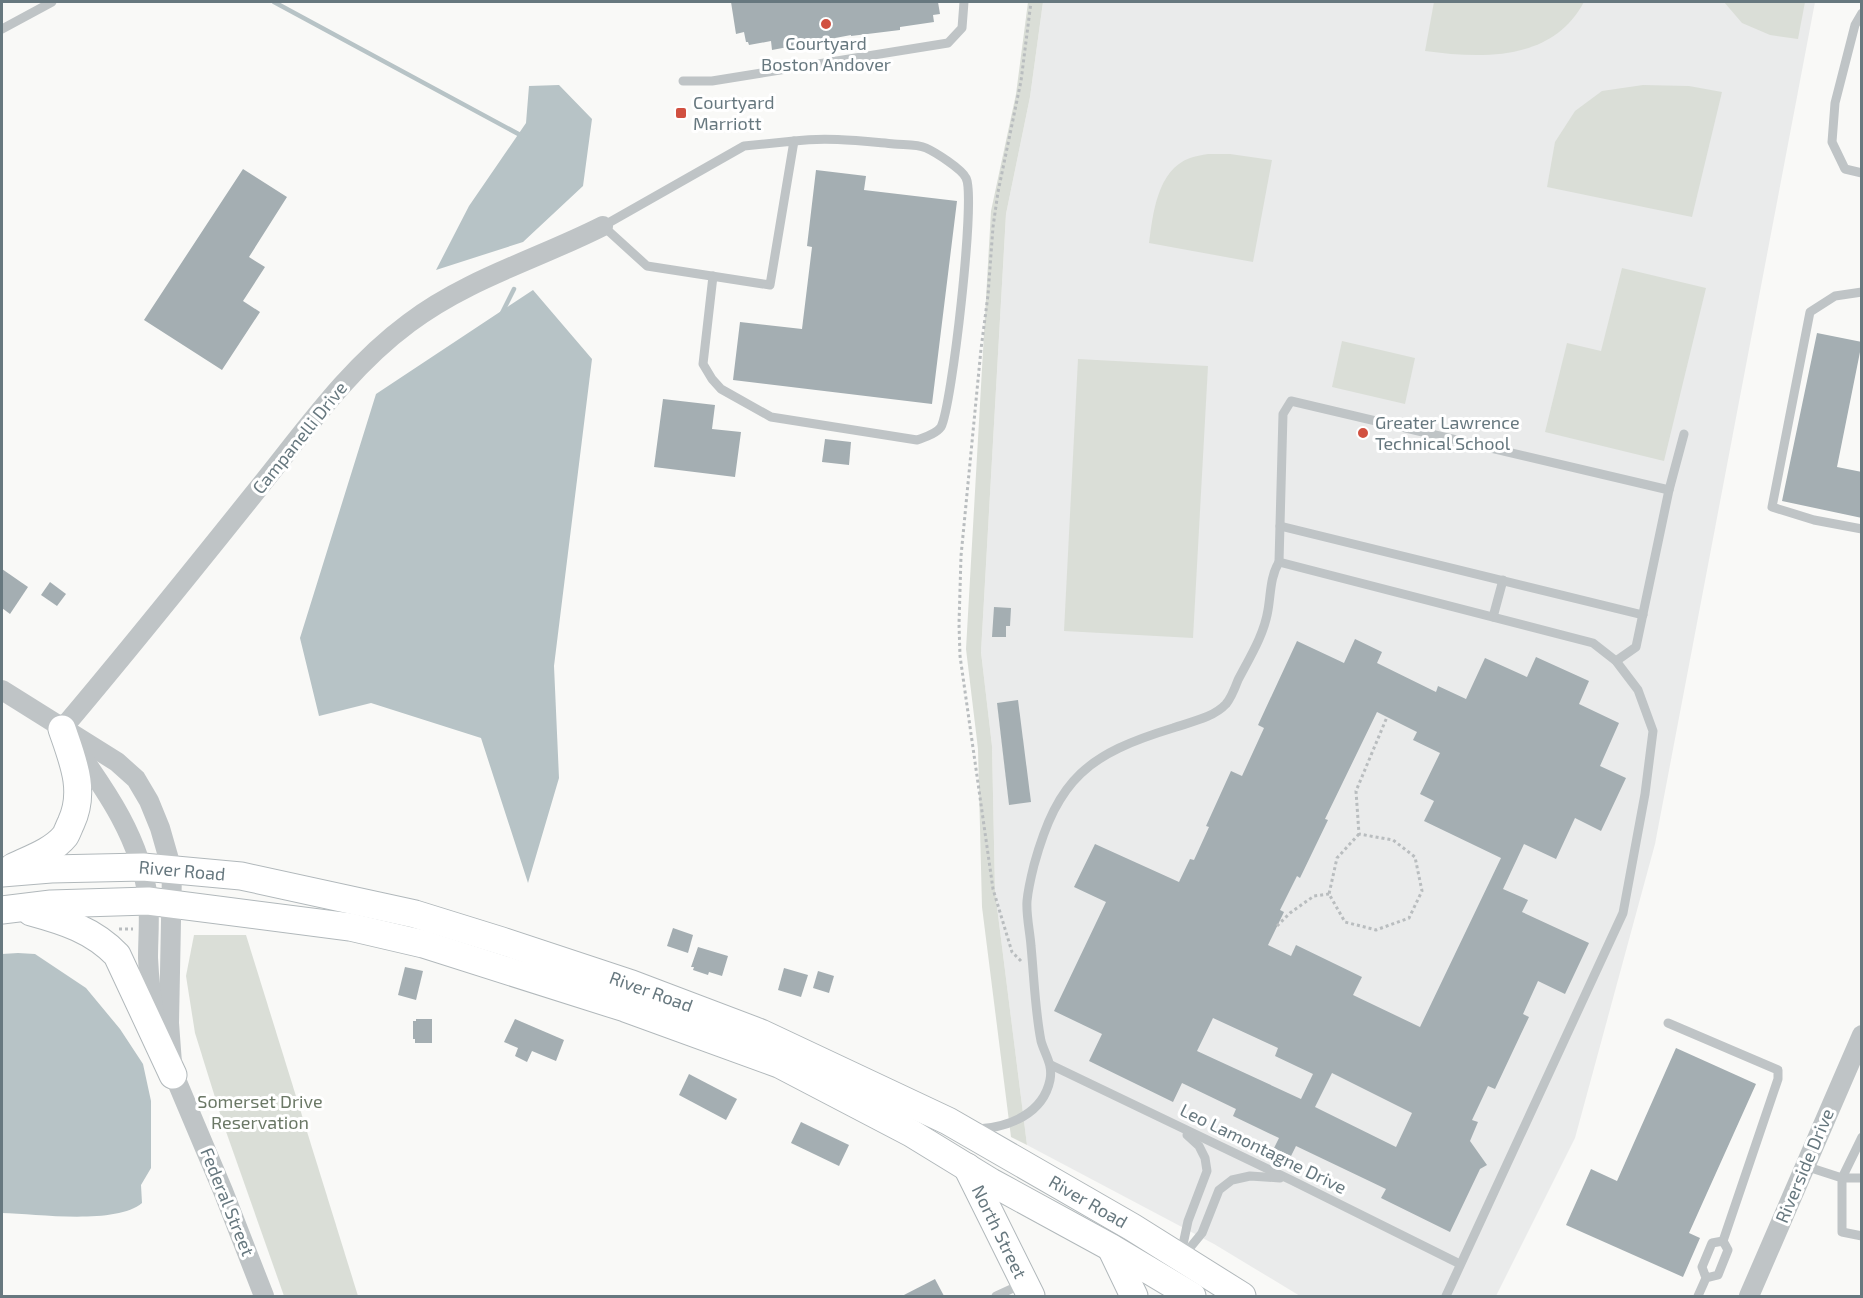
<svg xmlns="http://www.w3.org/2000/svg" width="1863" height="1298" font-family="'Exo 2',sans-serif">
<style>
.built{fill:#eaebeb}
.green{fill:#daded7}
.water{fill:#b7c3c6}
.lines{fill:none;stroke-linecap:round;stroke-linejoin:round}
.stream{stroke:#b7c3c6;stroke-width:4.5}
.building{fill:#a4aeb2;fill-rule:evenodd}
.secondary-casing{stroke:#b1b8bb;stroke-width:29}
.path{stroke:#b9bdbf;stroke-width:3;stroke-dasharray:3 3;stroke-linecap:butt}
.lane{stroke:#bfc4c6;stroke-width:9}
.street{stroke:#bfc4c6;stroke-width:20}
.secondary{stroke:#fff;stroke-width:27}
.poi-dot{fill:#d15040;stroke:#fff;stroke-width:2}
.labels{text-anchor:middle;stroke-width:6;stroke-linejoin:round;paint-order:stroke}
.poi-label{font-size:18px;fill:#67787f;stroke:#fff;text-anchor:start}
.street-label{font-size:18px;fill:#67787f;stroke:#fff}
.park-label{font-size:18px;fill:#6b7866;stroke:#fff}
</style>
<rect width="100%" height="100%" fill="#f9f9f7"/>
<path class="built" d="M 1043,2 L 1815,2 L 1655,844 L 1575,1138 L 1496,1296 L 1300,1296 L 1214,1244 L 1027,1145 L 995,891 L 992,746 L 981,652 L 1006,214 L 1030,97 Z"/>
<g class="green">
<path d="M 1028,2 L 1043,2 L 1030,97 L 1006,214 L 981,652 L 992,746 L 995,891 L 1027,1145 L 1011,1137 L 982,907 L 978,749 L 966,649 L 991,211 L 1016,94 Z"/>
<path d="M 1434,2 L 1584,2 C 1552,61 1484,59 1425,51 Z"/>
<path d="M 1724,2 L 1805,2 L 1798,39 L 1770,35 L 1742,23 Z"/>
<path d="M 1643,85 L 1689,86 L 1722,92 L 1692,217 L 1547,187 L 1555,142 L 1575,111 L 1602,91 Z"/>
<path d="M 1208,154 L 1230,154 L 1272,160 L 1253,262 L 1149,243 C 1153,214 1157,170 1190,158 C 1195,156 1202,155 1208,154 Z"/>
<path d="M 1622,268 L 1706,288 L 1664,461 L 1545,432 L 1567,343 L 1601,351 Z"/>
<path d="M 1342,341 L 1415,358 L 1405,404 L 1332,387 Z"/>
<path d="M 1078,359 L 1208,366 L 1193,638 L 1064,631 Z"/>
<path d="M 194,935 L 246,935 L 358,1296 L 284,1296 L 223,1123 L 195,1033 L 186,976 Z"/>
</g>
<g class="water">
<path d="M 559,85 L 592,119 L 583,186 L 523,242 L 436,270 L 469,206 L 526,123 L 529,86 Z"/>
<path d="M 533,290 L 592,359 L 554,666 L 559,778 L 528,883 L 481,738 L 371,703 L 319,716 L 300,638 L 376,394 Z"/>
<path d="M 18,953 L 35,954 L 86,988 L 120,1029 L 143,1064 L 151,1101 L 151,1168 L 141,1185 L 142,1203 C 116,1225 37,1214 2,1213 L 2,954 Z"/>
</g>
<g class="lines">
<g class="stream">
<path d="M 274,2 L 524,137"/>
<path d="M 501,315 L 514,289"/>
</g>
</g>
<g class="building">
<path d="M 731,2 L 938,2 L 940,14 L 933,15 L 934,22 L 900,27 L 900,30 L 851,36 L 851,35 L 772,50 L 771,41 L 749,45 L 748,42 L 746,42 L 744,32 L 736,34 Z"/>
<path d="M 243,169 L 287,197 L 249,257 L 265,267 L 243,301 L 260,312 L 222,370 L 144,320 Z"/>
<path d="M 816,170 L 866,176 L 864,190 L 957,201 L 932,404 L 733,380 L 740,322 L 802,329 L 812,247 L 807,246 Z"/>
<path d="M 1817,333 L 1862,342 L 1837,467 L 1862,472 L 1862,518 L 1782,501 Z"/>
<path d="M 663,399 L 715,405 L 712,429 L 741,432 L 735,477 L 654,467 Z"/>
<path d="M 825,439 L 851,442 L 849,465 L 822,462 Z"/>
<path d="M 2,569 L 28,587 L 10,614 L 2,608 Z"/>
<path d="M 50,582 L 66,594 L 57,606 L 41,595 Z"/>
<path d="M 994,607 L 1011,608 L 1010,626 L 1006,626 L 1006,637 L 992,637 Z"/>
<path d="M 1355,639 L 1382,652 L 1377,663 L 1436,692 L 1438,686 L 1466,699 L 1485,658 L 1527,677 L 1536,657 L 1589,681 L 1579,704 L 1619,723 L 1600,766 L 1626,778 L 1601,831 L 1575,818 L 1556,859 L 1524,844 L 1503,889 L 1528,900 L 1522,912 L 1589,943 L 1565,994 L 1538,981 L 1523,1014 L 1529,1017 L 1495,1089 L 1488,1086 L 1472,1120 L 1478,1122 L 1470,1141 L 1487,1165 L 1480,1169 L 1450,1232 L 1381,1198 L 1386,1189 L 1296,1146 L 1291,1156 L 1274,1148 L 1279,1138 L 1233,1116 L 1236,1109 L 1182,1083 L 1173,1102 L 1089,1061 L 1102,1034 L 1054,1011 L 1106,902 L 1074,887 L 1095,844 L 1179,882 L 1190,859 L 1194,860 L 1209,827 L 1206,826 L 1231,771 L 1242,776 L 1264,728 L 1258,725 L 1297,641 L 1344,663 ZM 1377,712 L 1417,732 L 1413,740 L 1440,753 L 1420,794 L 1434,801 L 1424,821 L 1501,858 L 1420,1027 L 1353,995 L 1362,977 L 1296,945 L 1291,956 L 1268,945 L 1284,912 L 1280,910 L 1297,876 L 1300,878 L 1328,820 L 1325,819 ZM 1213,1018 L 1278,1048 L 1275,1056 L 1313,1074 L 1301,1099 L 1197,1051 ZM 1332,1073 L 1412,1113 L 1396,1147 L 1315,1107 Z"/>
<path d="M 1018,700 L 1031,802 L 1009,805 L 997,703 Z"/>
<path d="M 673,928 L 693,935 L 688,953 L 667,946 Z"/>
<path d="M 698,947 L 728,956 L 722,976 L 709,972 L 708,975 L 693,970 L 694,967 L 691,967 Z"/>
<path d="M 405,967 L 423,971 L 416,1000 L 398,995 Z"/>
<path d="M 784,968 L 808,975 L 801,997 L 778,990 Z"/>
<path d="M 818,971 L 834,976 L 829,993 L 813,988 Z"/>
<path d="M 416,1019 L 432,1019 L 432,1043 L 415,1043 L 415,1039 L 413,1039 L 413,1021 L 416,1021 Z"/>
<path d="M 515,1019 L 564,1040 L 556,1061 L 532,1051 L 527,1062 L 515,1056 L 518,1048 L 504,1042 Z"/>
<path d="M 1676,1048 L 1756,1084 L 1689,1233 L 1700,1238 L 1683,1277 L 1566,1225 L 1591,1169 L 1617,1181 Z"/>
<path d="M 689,1074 L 737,1099 L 726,1120 L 679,1095 Z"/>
<path d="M 801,1122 L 849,1145 L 839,1166 L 791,1143 Z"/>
<path d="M 935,1279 L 944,1296 L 902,1296 Z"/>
</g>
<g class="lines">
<defs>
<g id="secondary">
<path d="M 13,867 C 30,859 53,851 65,836 C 67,833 69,827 71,823 C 86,791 73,761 62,729"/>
<path d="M 2,873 L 51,869 L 143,867 L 241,876 L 415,914 L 502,941 L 632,984 L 761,1033 L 948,1121 L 1132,1227 L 1242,1296"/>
<path d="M 2,910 L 51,904 L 148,901 L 350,927 L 423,944 L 625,1008 L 779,1064 L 911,1133 L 991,1182 L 1110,1247 L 1192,1296"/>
<path d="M 31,912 C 64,921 93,930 117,955 L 173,1075"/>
<path d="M 967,1167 L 1031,1296"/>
<path d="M 1111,1248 L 1134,1296"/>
</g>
</defs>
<use href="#secondary" class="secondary-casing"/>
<g class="path">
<path d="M 1359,834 L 1337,858 L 1329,894 L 1345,922 L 1376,930 L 1409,918 L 1422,891 L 1415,857 L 1393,840 L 1359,834 L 1356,791 L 1387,717"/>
<path d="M 1277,926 L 1290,913 L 1314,896 L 1329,894"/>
<path d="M 119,929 L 133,929"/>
<path d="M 1021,961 L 1012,952 L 993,889 L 960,656 L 959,624 L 961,556 L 981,349 L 988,295 L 993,227 L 998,192 L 1021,81 L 1031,2"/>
</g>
<g class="lane">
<path d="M 1862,13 L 1855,25 L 1835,103 L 1832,142 L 1845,169 L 1862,173"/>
<path d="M 2,29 L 52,2"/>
<path d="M 683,81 L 712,81 L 948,43 L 962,28 L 964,2"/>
<path d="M 794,141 L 770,285 L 647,266 L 603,226 L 744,146 Z"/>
<path d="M 713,276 L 703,364 L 712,379 L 721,389 L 771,417 L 917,440 C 925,437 936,434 941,427 C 952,406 976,196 966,178 C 962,169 935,152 926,148 C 917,144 904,145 894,144 C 860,141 828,137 794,141"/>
<path d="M 1862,292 L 1835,296 L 1810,312 L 1772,507 L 1814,520 L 1862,529"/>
<path d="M 1280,526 L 1643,615"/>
<path d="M 1279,562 L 1283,414 L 1291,401 L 1669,490"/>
<path d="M 1493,617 L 1503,580"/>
<path d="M 1616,661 L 1636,647 L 1669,490 L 1684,434"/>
<path d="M 1668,1023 L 1778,1070 L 1778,1079 L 1723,1241"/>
<path d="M 1051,1065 L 1291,1180 L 1460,1264"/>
<path d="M 978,1129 C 1009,1127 1043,1114 1050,1080 C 1053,1064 1045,1055 1041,1041 C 1035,1010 1034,977 1031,946 C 1030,932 1026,915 1027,901 C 1028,890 1031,877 1034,865 C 1058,778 1088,754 1173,728 C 1190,722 1213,718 1226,704 C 1231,698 1235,688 1238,680 C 1250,657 1264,635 1268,610 C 1271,593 1270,577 1279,562 L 1593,643 L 1616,661 L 1638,690 L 1653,731 L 1645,794 L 1623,913 L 1446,1296"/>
<path d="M 1862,1137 L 1842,1178 L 1862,1178"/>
<path d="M 1805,1166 L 1842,1178 L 1842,1232 L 1862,1236"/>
<path d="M 1181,1254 L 1188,1221 L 1207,1171 L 1205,1158 L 1199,1146 L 1187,1135"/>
<path d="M 1184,1255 L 1202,1233 L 1219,1190 L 1232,1180 L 1250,1176 L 1280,1178"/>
<path d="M 996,1296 L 1022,1284"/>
<path d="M 1698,1296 L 1706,1278 L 1702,1267 L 1712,1243 L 1723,1241 L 1728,1250 L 1718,1275 L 1706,1278"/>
</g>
<g class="street">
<path d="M 2,690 L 117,762 L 136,779 L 149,801 L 160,828 L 172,870 L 169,1023 L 172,1063"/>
<path d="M 62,729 C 128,651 193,570 257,490 C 304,432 348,368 409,323 C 467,279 538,259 603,226"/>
<path d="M 72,743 C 106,790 141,840 148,899 C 150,918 148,939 148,958 C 149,979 151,998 155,1018"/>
<path d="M 169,1063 L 223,1191 L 264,1296"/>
<path d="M 1749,1296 L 1862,1035"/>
</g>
<use href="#secondary" class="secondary"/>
</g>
<g class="poi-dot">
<circle cx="826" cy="24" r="6"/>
<rect x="675" y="107" width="12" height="12" rx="3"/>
<circle cx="1363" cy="433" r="6"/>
</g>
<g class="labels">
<g class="poi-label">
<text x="826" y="50" text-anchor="middle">Courtyard<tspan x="826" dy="21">Boston Andover</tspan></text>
<text x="693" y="109">Courtyard<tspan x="693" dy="21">Marriott</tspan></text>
<text x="1375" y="429">Greater Lawrence<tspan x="1375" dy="21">Technical School</tspan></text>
</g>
<g class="street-label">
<text transform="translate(300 438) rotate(-51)" y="6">Campanelli Drive</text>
<text transform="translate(182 871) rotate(5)" y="6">River Road</text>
<text transform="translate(651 992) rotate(20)" y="6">River Road</text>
<text transform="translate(1263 1149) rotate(26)" y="6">Leo Lamontagne Drive</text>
<text transform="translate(1805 1166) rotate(-67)" y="6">Riverside Drive</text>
<text transform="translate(227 1202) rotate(68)" y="6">Federal Street</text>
<text transform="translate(1088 1202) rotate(30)" y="6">River Road</text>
<text transform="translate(999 1232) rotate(64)" y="6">North Street</text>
</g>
<g class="park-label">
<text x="260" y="1108">Somerset Drive<tspan x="260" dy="21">Reservation</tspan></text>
</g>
</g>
<rect width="1863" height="1298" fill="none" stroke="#67787f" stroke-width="6"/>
</svg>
